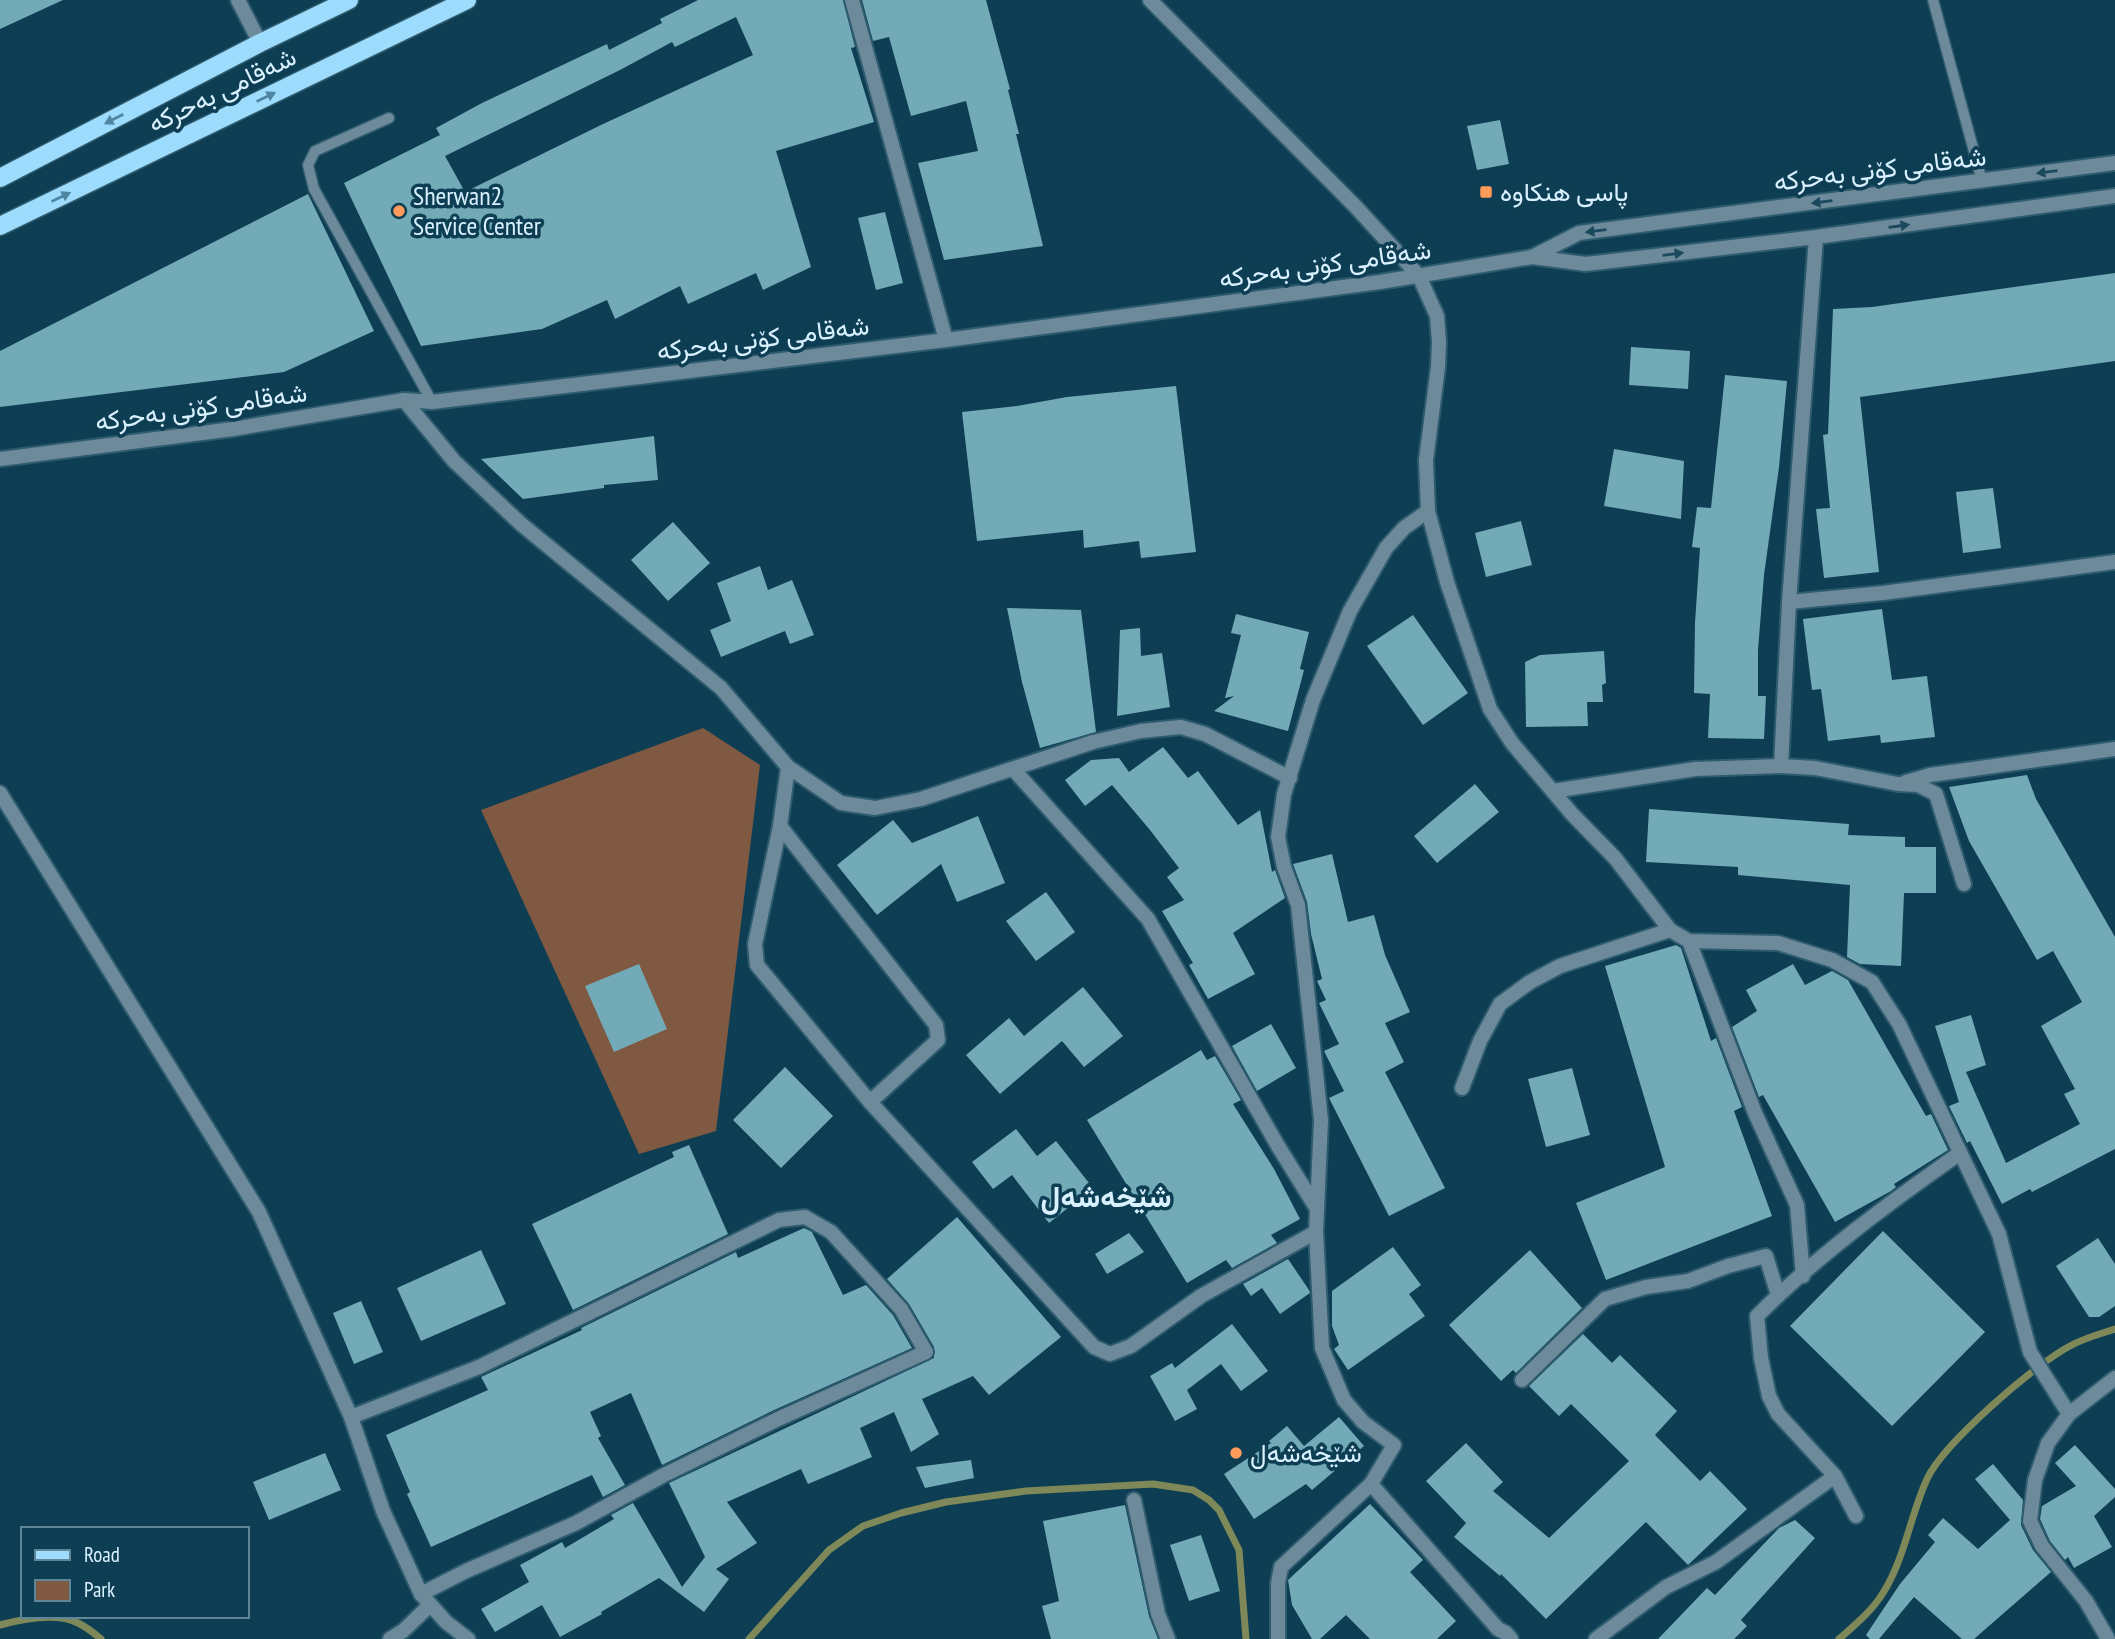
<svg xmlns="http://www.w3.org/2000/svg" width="2115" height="1639" font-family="'PT Sans Narrow',Vazirmatn,sans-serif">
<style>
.green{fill:#7f5942}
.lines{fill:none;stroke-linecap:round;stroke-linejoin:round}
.stream{stroke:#7f8858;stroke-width:7}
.building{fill:#72abb7;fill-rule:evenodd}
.service-casing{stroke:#2e5b6e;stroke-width:13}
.minor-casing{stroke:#2e5b6e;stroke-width:18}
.tertiary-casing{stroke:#2e5b6e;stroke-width:18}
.primary-casing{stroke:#2e5b6e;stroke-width:21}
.service{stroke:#6d8a9a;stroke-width:10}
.minor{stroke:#6d8a9a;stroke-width:14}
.tertiary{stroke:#6d8a9a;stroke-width:14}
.primary{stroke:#9ddcfd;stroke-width:18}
.oneway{fill:#4e85a0}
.oneway2{fill:#1b495e}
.poi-dot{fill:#ff9b5a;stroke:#0d3e53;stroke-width:2.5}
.labels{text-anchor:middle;stroke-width:7;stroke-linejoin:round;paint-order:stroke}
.street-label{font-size:26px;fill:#d9f1fe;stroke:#0d3e53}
.poi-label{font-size:26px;fill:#d9f1fe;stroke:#0d3e53;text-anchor:start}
.quarter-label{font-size:30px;font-weight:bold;fill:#d9f1fe;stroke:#0d3e53}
</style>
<rect width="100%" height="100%" fill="#0d3e53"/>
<path class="green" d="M 703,728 L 760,765 L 716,1131 L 639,1154 L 481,810 Z"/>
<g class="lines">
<g class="stream">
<path d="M 0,1625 C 22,1619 56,1612 78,1623 C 86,1627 94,1633 101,1639"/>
<path d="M 749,1639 L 829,1550 L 863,1526 L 901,1513 L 946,1502 L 1026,1491 L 1153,1484 L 1193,1490 L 1209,1500 L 1219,1510 L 1239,1550 L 1246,1639"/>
<path d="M 1839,1639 C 1855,1625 1872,1611 1883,1593 C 1905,1558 1910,1516 1927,1479 C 1943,1444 2035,1364 2070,1346 C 2084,1338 2100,1334 2115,1329"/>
</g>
</g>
<g class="building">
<path d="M 0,0 L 63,0 L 0,29 Z"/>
<path d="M 698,0 L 843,0 L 855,47 L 851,48 L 874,122 L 776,151 L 811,267 L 763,290 L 756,273 L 688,304 L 680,286 L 615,319 L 607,300 L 542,329 L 421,346 L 344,183 L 440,135 L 436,128 L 482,103 L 607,44 L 609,50 L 662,23 L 660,19 ZM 736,17 L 753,55 L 603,124 L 465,192 L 445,156 L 620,70 L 672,42 L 675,47 Z"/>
<path d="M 862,0 L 986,0 L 1010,89 L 1008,90 L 1019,134 L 1016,134 L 1043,246 L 944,260 L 918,163 L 978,151 L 966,101 L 911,116 L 889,37 L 873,41 Z"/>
<path d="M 1500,120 L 1509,164 L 1477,170 L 1467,126 Z"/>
<path d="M 308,194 L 374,331 L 284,372 L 0,407 L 0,351 Z"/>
<path d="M 885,212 L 903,283 L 876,290 L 858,218 Z"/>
<path d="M 2115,273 L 2115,361 L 1860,397 L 1879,572 L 1824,578 L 1816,509 L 1830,508 L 1823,435 L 1828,434 L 1833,309 L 1872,307 Z"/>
<path d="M 1631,347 L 1690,351 L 1688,389 L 1629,385 Z"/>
<path d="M 1725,375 L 1787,381 L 1779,467 L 1764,575 L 1758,650 L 1758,696 L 1766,696 L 1764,739 L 1708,738 L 1710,694 L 1694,693 L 1695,623 L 1700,548 L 1692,547 L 1697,507 L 1711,508 Z"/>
<path d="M 1176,386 L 1196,552 L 1141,558 L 1139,541 L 1084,548 L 1083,530 L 977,541 L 962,412 L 1017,406 L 1067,397 Z"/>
<path d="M 654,436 L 658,480 L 604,485 L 604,488 L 523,499 L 481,459 Z"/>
<path d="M 1614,449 L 1684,461 L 1681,519 L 1604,506 Z"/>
<path d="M 1993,488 L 2001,548 L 1963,553 L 1956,492 Z"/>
<path d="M 1521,521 L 1532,565 L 1486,577 L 1475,533 Z"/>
<path d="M 673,522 L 710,563 L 668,601 L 631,560 Z"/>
<path d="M 760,566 L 768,590 L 792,580 L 814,635 L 790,644 L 785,631 L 721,657 L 710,630 L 731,621 L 717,583 Z"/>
<path d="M 1007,608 L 1081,610 L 1096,732 L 1040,748 L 1022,682 Z"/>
<path d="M 1882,609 L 1892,680 L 1927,676 L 1935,737 L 1881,743 L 1880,735 L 1828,741 L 1821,689 L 1812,690 L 1803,619 Z"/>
<path d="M 1236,614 L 1309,632 L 1300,669 L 1304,670 L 1288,731 L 1214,711 L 1234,696 L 1225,698 L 1241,635 L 1231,633 Z"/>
<path d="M 1413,615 L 1468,693 L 1423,725 L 1367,646 Z"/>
<path d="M 1140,628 L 1141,656 L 1162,653 L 1170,707 L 1117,716 L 1120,630 Z"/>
<path d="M 1604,651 L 1606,683 L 1602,685 L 1603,702 L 1587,702 L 1588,726 L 1526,727 L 1525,662 L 1540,655 Z"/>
<path d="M 1163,747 L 1188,778 L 1198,771 L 1238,825 L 1260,810 L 1272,872 L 1275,870 L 1285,898 L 1233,933 L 1255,974 L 1208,999 L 1189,965 L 1193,963 L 1162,911 L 1184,900 L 1167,877 L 1179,868 L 1150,830 L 1112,785 L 1085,806 L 1065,780 L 1091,760 L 1119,758 L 1129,772 Z"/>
<path d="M 2027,775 L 2036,799 L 2115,937 L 2115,1149 L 2032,1192 L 2030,1189 L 2002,1204 L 1970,1141 L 1967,1143 L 1949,1106 L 1959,1102 L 1935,1026 L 1971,1015 L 1986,1065 L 1966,1072 L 2006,1163 L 2080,1124 L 2064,1094 L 2075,1089 L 2041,1026 L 2082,1002 L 2053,951 L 2037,960 L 1969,841 L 1949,787 Z"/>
<path d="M 1475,784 L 1499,812 L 1437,863 L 1414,836 Z"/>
<path d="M 1649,809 L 1849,824 L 1848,835 L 1905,837 L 1905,847 L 1936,847 L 1936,893 L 1904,893 L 1901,966 L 1860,964 L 1847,957 L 1850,885 L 1738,875 L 1738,867 L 1646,862 Z"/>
<path d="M 978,816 L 1005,883 L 957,902 L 941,864 L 877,915 L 837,865 L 893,820 L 912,843 Z"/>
<path d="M 1332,854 L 1348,922 L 1374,915 L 1385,955 L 1410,1012 L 1385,1023 L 1404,1062 L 1385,1072 L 1445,1188 L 1389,1216 L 1329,1098 L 1344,1091 L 1324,1051 L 1339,1044 L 1319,1003 L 1326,1000 L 1317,981 L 1322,979 L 1311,934 L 1307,902 L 1293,864 Z"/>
<path d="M 1046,892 L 1075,932 L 1036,961 L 1006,921 Z"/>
<path d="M 1676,945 L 1681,948 L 1711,1041 L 1716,1038 L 1742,1107 L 1734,1111 L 1772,1216 L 1606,1280 L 1576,1203 L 1665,1167 L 1605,966 Z"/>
<path d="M 639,964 L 667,1029 L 614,1052 L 585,986 Z"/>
<path d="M 1793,964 L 1805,985 L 1832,971 L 1848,980 L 1926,1116 L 1931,1114 L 1948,1150 L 1894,1184 L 1896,1187 L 1891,1191 L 1835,1222 L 1763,1095 L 1759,1097 L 1732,1027 L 1757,1011 L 1746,990 Z"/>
<path d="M 1083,987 L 1123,1036 L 1084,1067 L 1062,1041 L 1000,1094 L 966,1055 L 1009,1018 L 1024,1036 Z"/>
<path d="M 1271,1024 L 1296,1068 L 1257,1091 L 1232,1046 Z"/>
<path d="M 1201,1050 L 1207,1060 L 1215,1056 L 1241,1100 L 1233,1104 L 1274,1169 L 1300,1219 L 1271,1235 L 1277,1243 L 1232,1268 L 1226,1260 L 1187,1283 L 1087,1120 Z"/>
<path d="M 785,1067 L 833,1116 L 781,1168 L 733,1120 Z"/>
<path d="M 1572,1068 L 1590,1135 L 1546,1147 L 1528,1079 Z"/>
<path d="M 1016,1129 L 1037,1156 L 1056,1141 L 1093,1188 L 1049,1223 L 1012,1175 L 993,1189 L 972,1162 Z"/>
<path d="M 689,1145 L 728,1234 L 573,1310 L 532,1224 L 674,1157 L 672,1152 Z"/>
<path d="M 957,1217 L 1061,1337 L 989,1395 L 973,1376 L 922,1399 L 939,1434 L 911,1452 L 894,1412 L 860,1428 L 872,1457 L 808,1484 L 801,1469 L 727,1502 L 757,1543 L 716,1569 L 729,1579 L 704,1612 L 659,1578 L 601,1612 L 602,1614 L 560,1637 L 542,1605 L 495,1632 L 481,1609 L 529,1582 L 520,1565 L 562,1542 L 565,1548 L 614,1519 L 611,1515 L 633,1503 L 682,1587 L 705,1557 L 669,1483 L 934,1358 L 934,1347 L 909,1304 L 887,1279 Z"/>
<path d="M 804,1228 L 812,1232 L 843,1295 L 866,1285 L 893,1315 L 912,1348 L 772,1411 L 662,1465 L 631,1393 L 590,1412 L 601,1436 L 598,1438 L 625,1485 L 603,1497 L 592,1475 L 431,1547 L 407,1494 L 410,1492 L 386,1435 L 488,1390 L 481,1377 L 582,1330 L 581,1328 L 736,1252 L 738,1258 Z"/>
<path d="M 1883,1231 L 1985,1332 L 1892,1426 L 1790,1326 Z"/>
<path d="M 1129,1233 L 1144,1252 L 1107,1274 L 1095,1254 Z"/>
<path d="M 2098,1238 L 2115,1264 L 2115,1306 L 2099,1317 L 2089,1317 L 2056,1266 Z"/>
<path d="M 1393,1247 L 1421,1285 L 1409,1294 L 1425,1316 L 1348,1370 L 1334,1349 L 1339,1345 L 1332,1326 L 1332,1291 Z"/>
<path d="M 481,1250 L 506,1304 L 421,1341 L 397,1288 Z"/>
<path d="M 1530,1250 L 1582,1308 L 1516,1373 L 1513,1370 L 1501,1381 L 1449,1325 Z"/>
<path d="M 1288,1259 L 1309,1290 L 1310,1293 L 1280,1314 L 1262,1288 L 1251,1296 L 1243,1284 Z"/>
<path d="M 361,1301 L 383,1352 L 354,1364 L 333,1313 Z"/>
<path d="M 1232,1324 L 1268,1371 L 1241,1391 L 1221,1364 L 1187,1390 L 1197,1409 L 1175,1421 L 1150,1376 L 1172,1363 L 1175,1368 Z"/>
<path d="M 1583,1334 L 1612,1363 L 1620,1355 L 1677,1411 L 1655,1435 L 1700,1481 L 1710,1471 L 1747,1509 L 1688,1565 L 1646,1522 L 1546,1619 L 1501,1574 L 1500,1576 L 1454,1537 L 1466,1523 L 1426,1481 L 1466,1443 L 1503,1482 L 1493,1491 L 1549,1538 L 1629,1461 L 1571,1404 L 1559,1416 L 1529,1386 Z"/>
<path d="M 1339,1417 L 1364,1446 L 1312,1490 L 1306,1484 L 1254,1519 L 1224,1474 L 1271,1443 L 1269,1441 L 1287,1426 L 1304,1446 Z"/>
<path d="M 2075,1445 L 2115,1489 L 2115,1497 L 2094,1516 L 2112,1547 L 2074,1568 L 2068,1557 L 2065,1560 L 2050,1541 L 2040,1519 L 2042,1506 L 2076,1486 L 2055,1463 Z"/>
<path d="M 325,1453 L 341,1490 L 269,1520 L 253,1482 Z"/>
<path d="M 971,1460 L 974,1478 L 925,1488 L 916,1467 Z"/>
<path d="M 1993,1464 L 2023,1500 L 2021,1525 L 2033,1550 L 2051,1572 L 1974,1639 L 1962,1639 L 1914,1597 L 1879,1639 L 1870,1639 L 1866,1635 L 1900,1584 L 1935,1542 L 1928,1535 L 1943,1518 L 1978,1549 L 2010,1520 L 1975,1479 Z"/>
<path d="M 1370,1504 L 1423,1560 L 1410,1572 L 1456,1621 L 1437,1639 L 1370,1639 L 1346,1615 L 1320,1639 L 1312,1639 L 1292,1605 L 1288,1580 Z"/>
<path d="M 1125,1505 L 1149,1616 L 1158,1639 L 1051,1639 L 1042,1606 L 1059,1601 L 1043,1521 Z"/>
<path d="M 1795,1520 L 1815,1538 L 1741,1620 L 1747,1626 L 1734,1639 L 1658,1639 L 1707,1588 L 1715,1595 L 1779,1528 Z"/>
<path d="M 1201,1535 L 1220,1591 L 1189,1601 L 1170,1545 Z"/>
</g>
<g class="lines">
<defs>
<g id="service">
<path d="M 1933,0 L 1982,181"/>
<path d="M 389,118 L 315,151 L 308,165 L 314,189 L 432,402"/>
</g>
<g id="minor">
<path d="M 238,0 L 260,43"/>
<path d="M 852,0 L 946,340"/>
<path d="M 1150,0 L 1355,206 L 1419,276 L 1437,316 L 1439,342 L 1438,367 L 1426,460 L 1428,511 L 1447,582 L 1490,709 L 1512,743 L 1572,814 L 1615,858 L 1670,930 L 1689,941 L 1778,943 L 1832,960 L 1872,982 L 1899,1024 L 1999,1234 L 2030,1352 L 2069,1414 L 2115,1378"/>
<path d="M 404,400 L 454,461 L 521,524 L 721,688 L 788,767 L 841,803 L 875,808 L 921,799 L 1093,742 L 1141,731 L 1181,727 L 1205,734 L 1290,778"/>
<path d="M 1789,602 L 1883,593 L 2115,562"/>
<path d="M 1781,766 L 1789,602 L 1816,237"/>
<path d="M 788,767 L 780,826 L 755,944 L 757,965 L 870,1102 L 1094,1347 L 1110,1354 L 1131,1346 L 1201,1296 L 1316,1232"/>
<path d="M 1014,770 L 1148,919 L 1278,1146 L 1317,1209"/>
<path d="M 1906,782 L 1930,775 L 2115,749"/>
<path d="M 1553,791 L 1695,769 L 1781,766 L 1815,768 L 1898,784 L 1918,785 L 1936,794 L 1964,884"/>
<path d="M 0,793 L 259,1212 L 351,1417 L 383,1511 L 421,1594 L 446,1622 L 468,1639"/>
<path d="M 780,826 L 936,1025 L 938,1040 L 870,1102"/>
<path d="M 1689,941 L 1755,1113 L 1797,1205 L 1803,1276"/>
<path d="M 1462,1088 L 1480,1041 L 1500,1004 L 1530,982 L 1560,966 L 1670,930"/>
<path d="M 1522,1380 L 1605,1299 L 1646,1287 L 1688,1281 L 1728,1266 L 1766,1256 L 1778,1295"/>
<path d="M 2069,1414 L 2048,1443 L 2035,1480 L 2030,1521 L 2042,1546 L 2086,1601 L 2108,1639"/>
<path d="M 351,1417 L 479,1367 L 779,1220 L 805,1217 L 831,1232 L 901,1309 L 926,1352 L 776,1420 L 662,1476 L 576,1523 L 466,1571 L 421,1594"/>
<path d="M 1371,1484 L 1498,1629 L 1506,1633 L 1511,1639"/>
<path d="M 1134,1500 L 1158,1614 L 1168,1639"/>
<path d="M 1856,1516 L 1835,1476 L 1778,1414 L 1769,1396 L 1761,1358 L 1757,1316 C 1818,1255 1889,1203 1960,1153"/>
<path d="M 390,1639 L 403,1631 L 430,1605"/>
<path d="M 1278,1639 L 1278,1583 L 1281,1567 L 1371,1484 L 1394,1445 L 1363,1422 L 1344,1400 L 1322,1348 L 1316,1232 L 1321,1120 L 1298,905 L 1284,867 L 1278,837 L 1284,794 L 1313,700 L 1350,611 L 1386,548 L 1404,528 L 1428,511"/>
<path d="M 1596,1639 L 1666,1587 L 1716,1562 L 1835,1476"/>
</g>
<g id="tertiary">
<path d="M 1532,257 L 1586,264 L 1816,237 L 2115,196"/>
<path d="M 0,459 L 233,429 L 404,400 L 432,402 L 946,340 L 1380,282 L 1532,257 L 1579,233 L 2115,163"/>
</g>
<g id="primary">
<path d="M 0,178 L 260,43 L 349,0"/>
<path d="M 0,226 L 467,0"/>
</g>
</defs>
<use href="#service" class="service-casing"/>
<use href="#minor" class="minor-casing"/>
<use href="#tertiary" class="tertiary-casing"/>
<use href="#primary" class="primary-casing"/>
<use href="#service" class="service"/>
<use href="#minor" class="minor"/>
<use href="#tertiary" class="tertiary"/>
<use href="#primary" class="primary"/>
</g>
<defs><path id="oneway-solid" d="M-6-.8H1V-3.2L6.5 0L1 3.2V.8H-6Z" transform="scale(1.75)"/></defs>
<g class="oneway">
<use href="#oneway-solid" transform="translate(266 97) rotate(-26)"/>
<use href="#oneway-solid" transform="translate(114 119) rotate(153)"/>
<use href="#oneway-solid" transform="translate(61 197) rotate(-26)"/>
</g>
<g class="oneway2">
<use href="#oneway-solid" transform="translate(2047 172) rotate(173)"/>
<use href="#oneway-solid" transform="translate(1822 202) rotate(173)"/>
<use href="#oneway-solid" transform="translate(1899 226) rotate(-8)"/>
<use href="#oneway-solid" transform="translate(1596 231) rotate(173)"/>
<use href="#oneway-solid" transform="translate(1673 254) rotate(-7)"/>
</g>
<g class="poi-dot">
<rect x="1479" y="185" width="14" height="14" rx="3.5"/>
<circle cx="399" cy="211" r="7"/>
<circle cx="1236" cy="1453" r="7"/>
</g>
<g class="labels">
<g class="street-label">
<text transform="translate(222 90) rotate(-26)" y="9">شەقامی بەحرکە</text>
<text transform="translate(1880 169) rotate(-7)" y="9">شەقامی کۆنی بەحرکە</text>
<text transform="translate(1325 264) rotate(-8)" y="9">شەقامی کۆنی بەحرکە</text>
<text transform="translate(763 338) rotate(-7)" y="9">شەقامی کۆنی بەحرکە</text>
<text transform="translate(201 407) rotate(-8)" y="9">شەقامی کۆنی بەحرکە</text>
</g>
<g class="poi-label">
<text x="1500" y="201">پاسی هنكاوه‌</text>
<text x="413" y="205">Sherwan2<tspan x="413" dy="30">Service Center</tspan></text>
<text x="1250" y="1462">شێخه‌شه‌ل</text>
</g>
<g class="quarter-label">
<text x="1106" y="1207">شێخەشەل</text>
</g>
</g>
<rect x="21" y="1527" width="228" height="91" fill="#0d3e53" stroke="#5f8697" stroke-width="2"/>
<rect x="35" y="1550" width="35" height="10" fill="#9ddcfd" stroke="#5f8697" stroke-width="2"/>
<text x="84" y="1562" font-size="21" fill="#d9f1fe">Road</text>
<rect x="35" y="1580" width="35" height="21" fill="#7f5942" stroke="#5f8697" stroke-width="2"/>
<text x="84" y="1597" font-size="21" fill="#d9f1fe">Park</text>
</svg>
